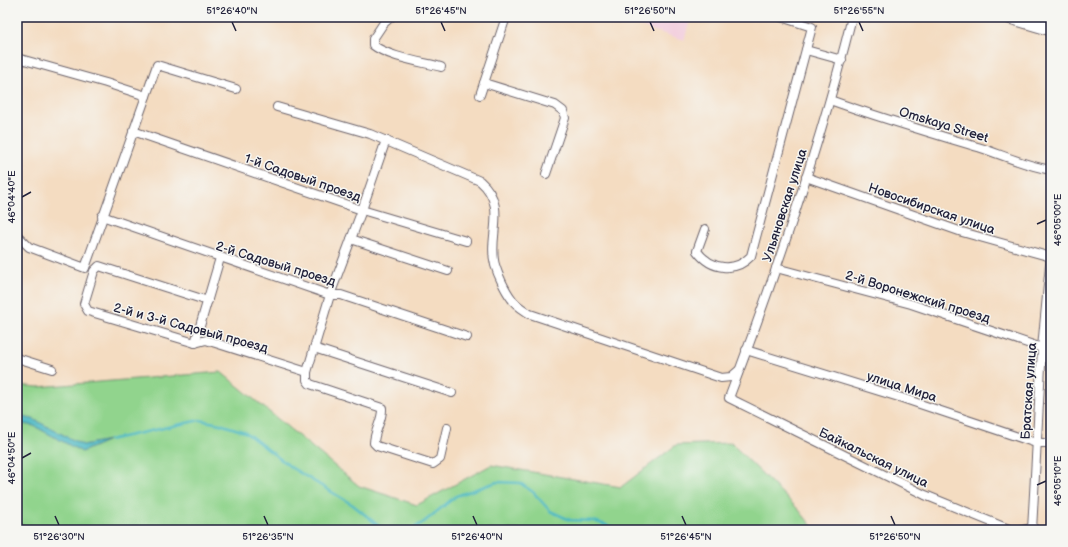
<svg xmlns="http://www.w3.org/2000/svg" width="1068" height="547" font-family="'Balsamiq Sans',sans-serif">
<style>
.built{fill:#f3cfde}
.green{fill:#91d48d;stroke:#5a7b64}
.water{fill:#4ab8c3;stroke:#366d7f}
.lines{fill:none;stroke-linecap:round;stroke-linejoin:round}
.stream{stroke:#4ab8c3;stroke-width:2.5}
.street-casing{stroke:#6c636a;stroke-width:10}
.primary-casing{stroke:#6c636a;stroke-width:15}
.street{stroke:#fff;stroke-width:8}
.primary{stroke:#fff;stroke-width:13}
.ticks{fill:none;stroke:#22223b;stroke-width:1.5}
.labels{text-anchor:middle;stroke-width:3;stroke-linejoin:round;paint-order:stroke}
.street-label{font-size:13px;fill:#22223b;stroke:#f6f6f2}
.neatline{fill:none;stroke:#22223b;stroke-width:1.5}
.ticks-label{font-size:10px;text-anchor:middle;fill:#22223b}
</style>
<rect width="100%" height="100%" fill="#f6f6f2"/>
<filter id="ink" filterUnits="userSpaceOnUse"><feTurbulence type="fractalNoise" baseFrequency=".025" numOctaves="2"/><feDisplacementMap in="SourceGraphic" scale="8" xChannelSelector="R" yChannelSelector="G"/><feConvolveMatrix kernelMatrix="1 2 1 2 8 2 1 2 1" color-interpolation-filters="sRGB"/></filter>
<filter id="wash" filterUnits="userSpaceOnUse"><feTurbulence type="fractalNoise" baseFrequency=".012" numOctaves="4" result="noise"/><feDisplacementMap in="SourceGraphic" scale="16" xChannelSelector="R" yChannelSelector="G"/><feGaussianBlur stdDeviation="0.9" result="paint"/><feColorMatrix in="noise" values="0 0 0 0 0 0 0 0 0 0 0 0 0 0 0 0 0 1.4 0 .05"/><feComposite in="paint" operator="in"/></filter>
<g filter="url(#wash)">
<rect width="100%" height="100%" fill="#f4dcc1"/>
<path class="built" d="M 611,17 L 691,17 L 684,40 Z"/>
<path class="green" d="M 221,372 L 359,486 L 417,505 L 491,465 L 621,487 L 676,445 L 731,443 L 799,510 L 815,530 L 37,530 L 17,523 L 17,385 L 38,387 Z"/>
<path class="water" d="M 17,416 L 33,419 L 83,445 L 109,440 L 82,452 L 34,426 L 17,423 Z"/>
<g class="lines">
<g class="stream">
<path d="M 109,440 L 200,420 L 220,424 L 245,432 L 292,468 L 353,505 L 384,530"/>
<path d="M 410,530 L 424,522 L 456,496 L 497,482 L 520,483 L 533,492 L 550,511 L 570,520 L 594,521 L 621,530"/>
<path d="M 657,530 L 658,530"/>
</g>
</g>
</g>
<g filter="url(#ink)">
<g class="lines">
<defs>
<g id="street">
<path d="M 391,17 L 383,24 L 373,39 L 373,45 C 388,57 422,62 441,67"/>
<path d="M 852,17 C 820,146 776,274 729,398 L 925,495 L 1011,530"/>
<path d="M 806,50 L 842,60"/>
<path d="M 17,58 L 106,83 L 146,96"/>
<path d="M 484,83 L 555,105 L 563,111 L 565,118 L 546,174"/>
<path d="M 480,95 L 506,17"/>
<path d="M 830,100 C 880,118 931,133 981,148 C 1005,156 1026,166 1051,170"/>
<path d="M 277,107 L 370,134 L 480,181 C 509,206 487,236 495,265 C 498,275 505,290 511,298 C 515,305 524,310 530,314 L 721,378 L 731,377 L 738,371"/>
<path d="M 133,131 L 362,210 L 466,241"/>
<path d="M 386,140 L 362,210 L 330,295 L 307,372 L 307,380 L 310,384 L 382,408 C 383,420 374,431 374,443 L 377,446 L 433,464 L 440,459 L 447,428"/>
<path d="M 806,177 L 962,232 L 1051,257"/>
<path d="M 102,216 L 330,295 L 341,295 L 467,337"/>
<path d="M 705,229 L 697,251 C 711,270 735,273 751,256 L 812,27 L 781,17"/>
<path d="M 17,235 L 29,247 L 85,268 L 157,65 L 236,89"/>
<path d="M 351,239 L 448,271"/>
<path d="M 776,268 L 911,304 L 1042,348 L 1051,348"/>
<path d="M 208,301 L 99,266 L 94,271 L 84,304 L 88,311 L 195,343 L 206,340 L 307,372"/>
<path d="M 195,343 L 220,258"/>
<path d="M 314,348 L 452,393"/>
<path d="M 746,350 L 902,398 L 1036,443 L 1051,443"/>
<path d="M 17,358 L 52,369"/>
<path d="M 1023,530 L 1032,528"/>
<path d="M 1032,530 L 1042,348 L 1051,254"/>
</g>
<path id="primary" d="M 1010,17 L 1051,29"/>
</defs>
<use href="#street" class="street-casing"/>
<use href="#primary" class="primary-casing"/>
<use href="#street" class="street"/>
<use href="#primary" class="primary"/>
</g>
</g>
<path class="ticks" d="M 232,22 L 236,31M 441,22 L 445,31M 650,22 L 654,31M 859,22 L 863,31M 22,197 L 31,192M 1037,224 L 1046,220M 22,458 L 31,453M 1037,485 L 1046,481M 55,516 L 59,525M 264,516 L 268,525M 473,516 L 477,525M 682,516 L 686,525M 891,516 L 895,525"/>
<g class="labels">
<g class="street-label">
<text transform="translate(944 124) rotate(17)" y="5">Omskaya Street</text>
<text transform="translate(303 177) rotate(19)" y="5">1-й Садовый проезд</text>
<text transform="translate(784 205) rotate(-72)" y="5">Ульяновская улица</text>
<text transform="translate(932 208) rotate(19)" y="5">Новосибирская улица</text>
<text transform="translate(276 263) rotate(17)" y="5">2-й Садовый проезд</text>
<text transform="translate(918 296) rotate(17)" y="5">2-й Воронежский проезд</text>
<text transform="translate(191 327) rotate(15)" y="5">2-й и 3-й Садовый проезд</text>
<text transform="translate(902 386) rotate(18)" y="5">улица Мира</text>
<text transform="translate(1028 391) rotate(-86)" y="5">Братская улица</text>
<text transform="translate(874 457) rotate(26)" y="5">Байкальская улица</text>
</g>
</g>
<rect width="1068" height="547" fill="none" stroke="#f6f6f2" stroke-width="44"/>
<rect x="22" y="22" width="1024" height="503" class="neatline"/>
<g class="ticks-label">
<text x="232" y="14">51°26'40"N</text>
<text x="441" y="14">51°26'45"N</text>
<text x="650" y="14">51°26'50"N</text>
<text x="859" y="14">51°26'55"N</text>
<text transform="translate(11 197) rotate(-90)" y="4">46°04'40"E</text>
<text transform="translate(1057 220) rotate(-90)" y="4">46°05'00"E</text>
<text transform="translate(11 458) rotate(-90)" y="4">46°04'50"E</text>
<text transform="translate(1057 481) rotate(-90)" y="4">46°05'10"E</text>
<text x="59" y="540">51°26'30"N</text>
<text x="268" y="540">51°26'35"N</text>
<text x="477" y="540">51°26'40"N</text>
<text x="686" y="540">51°26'45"N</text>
<text x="895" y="540">51°26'50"N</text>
</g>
</svg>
